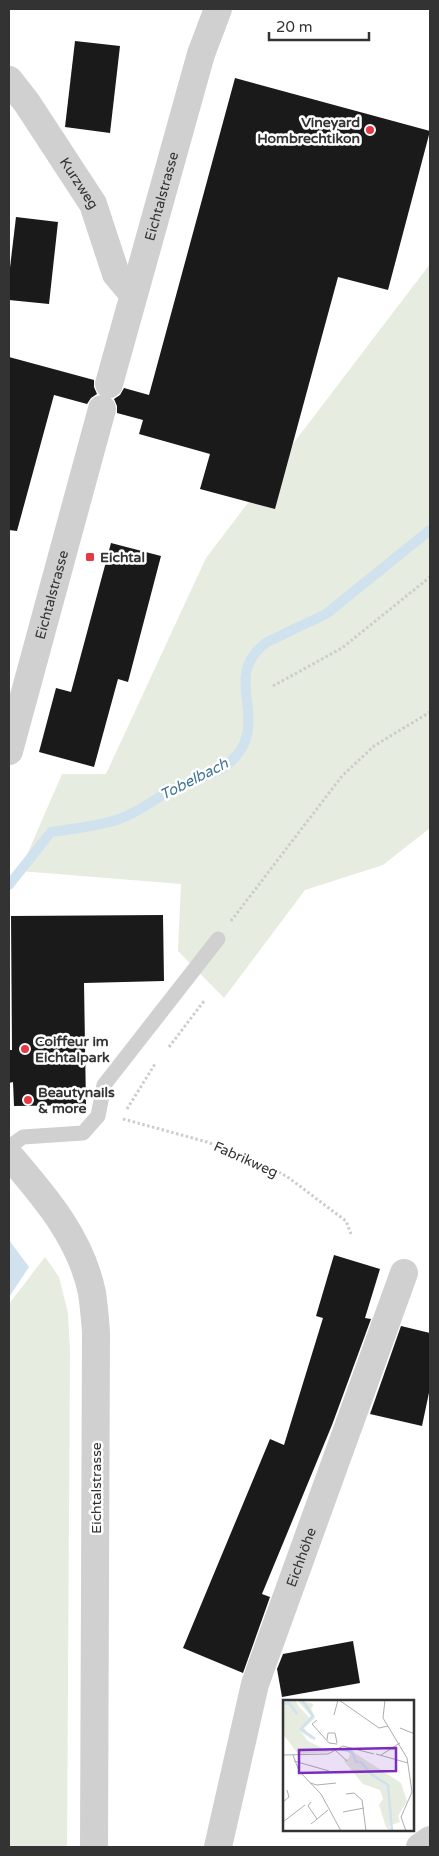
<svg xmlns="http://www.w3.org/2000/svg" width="439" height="1856" font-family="'Varela Round',sans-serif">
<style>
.green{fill:#e6ecdf}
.water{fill:#cfe2ee}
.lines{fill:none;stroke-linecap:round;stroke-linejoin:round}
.stream{stroke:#cfe2ee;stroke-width:10}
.building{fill:#1a1a1a}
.path{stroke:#cdcdcd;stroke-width:3;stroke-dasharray:2.5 2.5;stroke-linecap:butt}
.service{stroke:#d0d0d0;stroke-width:15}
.minor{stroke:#d0d0d0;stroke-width:28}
.poi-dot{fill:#e63946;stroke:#fff;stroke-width:2}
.labels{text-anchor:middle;stroke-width:5;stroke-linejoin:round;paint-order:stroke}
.poi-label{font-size:14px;font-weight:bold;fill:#333;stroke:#fff;text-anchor:start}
.street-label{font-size:14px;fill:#333;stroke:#fff}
.water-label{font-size:15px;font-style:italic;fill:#3f7597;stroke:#fff}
.inset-river{fill:none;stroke:#cfe2ee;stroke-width:2.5}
.inset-road{fill:none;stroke:#adadad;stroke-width:1}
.view{fill:#7b2cbf;fill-opacity:0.15;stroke:#7b2cbf;stroke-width:2.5}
.inset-edge{fill:none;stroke:#333;stroke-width:2.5}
</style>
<rect width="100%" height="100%" fill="#fff"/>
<g class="green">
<path d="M 430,264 L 430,828 L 383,865 L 305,890 L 224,998 L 178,951 L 181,884 L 20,871 L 62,774 L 106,774 L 206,558 Z"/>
<path d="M 45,1257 L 59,1277 L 68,1313 L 70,1351 L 67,1847 L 9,1847 L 9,1304 Z"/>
</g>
<path class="water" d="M 9,1240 L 29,1267 L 9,1297 L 9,1239 Z"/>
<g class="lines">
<path class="stream" d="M 9,885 L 51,832 C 71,829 101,826 119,819 C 138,813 157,797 175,788 C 192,780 212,776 227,765 C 234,759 240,752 244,744 C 260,706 225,673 267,642 L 326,614 L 430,530"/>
</g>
<g class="building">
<path d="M 75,41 L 120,46 L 110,133 L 65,127 Z"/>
<path d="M 235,78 L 430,131 L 388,290 L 338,277 L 275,509 L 200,489 L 210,454 L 139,434 L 143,420 L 117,413 L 117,406 L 114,399 L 120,395 L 124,388 L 149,395 Z"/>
<path d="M 16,217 L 58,222 L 49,304 L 9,300 L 9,276 Z"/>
<path d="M 9,357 L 94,380 L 94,387 L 97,394 L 91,398 L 87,404 L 54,395 L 17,531 L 9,530 Z"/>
<path d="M 111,543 L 161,556 L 128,682 L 118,679 L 94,767 L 39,752 L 56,688 L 71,692 Z"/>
<path d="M 163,915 L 164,981 L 84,983 L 86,1105 L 14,1106 L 13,1082 L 9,1083 L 9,1050 L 12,1050 L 11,916 Z"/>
<path d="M 334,1255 L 380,1269 L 365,1318 L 371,1319 L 332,1425 L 262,1594 L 270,1597 L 243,1673 L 183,1648 L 270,1439 L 284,1445 L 323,1318 L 316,1316 Z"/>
<path d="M 401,1326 L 430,1333 L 430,1388 L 422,1426 L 370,1414 Z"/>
<path d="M 353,1641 L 360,1683 L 282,1697 L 277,1669 L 283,1654 Z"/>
</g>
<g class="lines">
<g class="path">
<path d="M 273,686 L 342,648 L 430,577"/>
<path d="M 231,921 L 342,776 L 374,746 L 430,712"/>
<path d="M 169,1047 L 204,1001"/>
<path d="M 127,1109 L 155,1064"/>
<path d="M 123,1119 L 207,1142 L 265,1164 L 289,1178 L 346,1221 L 351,1234"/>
</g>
<path class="service" d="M 9,1147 L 23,1137 L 83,1133 L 98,1116 L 104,1085 L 218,939"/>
<g class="minor">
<path id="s1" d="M 9,80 L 27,103 L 93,204 L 116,274 L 133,294"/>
<path id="s2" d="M 109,384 L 201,54 L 218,9"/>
<path id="s3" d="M 9,751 L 102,409"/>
<path d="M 9,1155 C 44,1196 81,1238 92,1293 C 94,1306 95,1319 96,1332 L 94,1847"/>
<path id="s4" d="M 218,1847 L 255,1684 L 404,1273"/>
<path d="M 420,1847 L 430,1840"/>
</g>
</g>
<g class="poi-dot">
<circle cx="370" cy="130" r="5"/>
<rect x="85" y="552" width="10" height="10" rx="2.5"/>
<circle cx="25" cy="1049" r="5"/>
<circle cx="28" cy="1100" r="5"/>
</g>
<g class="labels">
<g class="poi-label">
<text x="360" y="127" text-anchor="end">Vineyard<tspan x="360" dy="16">Hombrechtikon</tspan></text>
<text x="100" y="562">Eichtal</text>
<text x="35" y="1046">Coiffeur im<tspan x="35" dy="16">Eichtalpark</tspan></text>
<text x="38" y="1097">Beautynails<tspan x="38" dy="16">&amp; more</tspan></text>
</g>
<g class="street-label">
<text dy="5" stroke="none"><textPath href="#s1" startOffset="125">Kurzweg</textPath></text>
<text dy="5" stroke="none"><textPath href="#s2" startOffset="195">Eichtalstrasse</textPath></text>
<text dy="5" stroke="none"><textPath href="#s3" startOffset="162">Eichtalstrasse</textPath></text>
<text transform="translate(246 1159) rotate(24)" y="5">Fabrikweg</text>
<text transform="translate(96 1488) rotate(-90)" y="5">Eichtalstrasse</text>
<text dy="5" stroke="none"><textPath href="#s4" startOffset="302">Eichhöhe</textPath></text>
</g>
<g class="water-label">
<text transform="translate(194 779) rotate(-27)" y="5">Tobelbach</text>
</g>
</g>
<g transform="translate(283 1700)">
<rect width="131" height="131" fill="#fff"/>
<path d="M 0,0 L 12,0 L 17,8 L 26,17 L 24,19 L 28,16 L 14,0 L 31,4 L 28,9 L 32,18 L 21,28 L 30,40 L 18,32 L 25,41 L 47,52 L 15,54 L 0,34 ZM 67,50 L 118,83 L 124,101 L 115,116 L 117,122 L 106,126 L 108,131 L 103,127 L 96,105 L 100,99 L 97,90 L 80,84 L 61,61 L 66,58 Z" fill="#e6ecdf"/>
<path class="inset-river" d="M 19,0 L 30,16 L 18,29 L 32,39M 0,3 L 7,4 L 14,14M 58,49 L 69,52 L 73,62 L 78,62 L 88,74 L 105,85 L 109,131"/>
<path class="inset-road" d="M 56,0 L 96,28 L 105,26M 102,0 L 100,18 L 124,58 L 129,92 L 118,117 L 123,131M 51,15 L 55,0M 34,20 L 29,24 L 46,43 L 54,44M 117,28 L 132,34M 44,40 L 45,33 L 52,33 L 54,43M 52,50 L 64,61M 93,54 L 125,63M 0,55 L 45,54 L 60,46 L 91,54M 10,55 L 16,71 L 38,94 L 58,131M 98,55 L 117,43M 11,61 L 46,71M 27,83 L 34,85 L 53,83M 63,94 L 71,93 L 79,100 L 83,131M 0,102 L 6,97 L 4,90M 28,102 L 25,106 L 34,119M 60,112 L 81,108M 0,122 L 22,105M 28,124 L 45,110"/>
<path class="view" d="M 113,48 L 113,71 L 16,73 L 16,50 Z"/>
<rect width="131" height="131" class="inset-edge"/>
</g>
<rect width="439" height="1856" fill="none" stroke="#333333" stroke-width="20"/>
<path d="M269 32v8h100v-8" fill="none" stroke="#333333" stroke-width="2.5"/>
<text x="276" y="32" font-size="15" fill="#333333" stroke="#ffffff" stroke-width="4" paint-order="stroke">20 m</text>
</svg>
